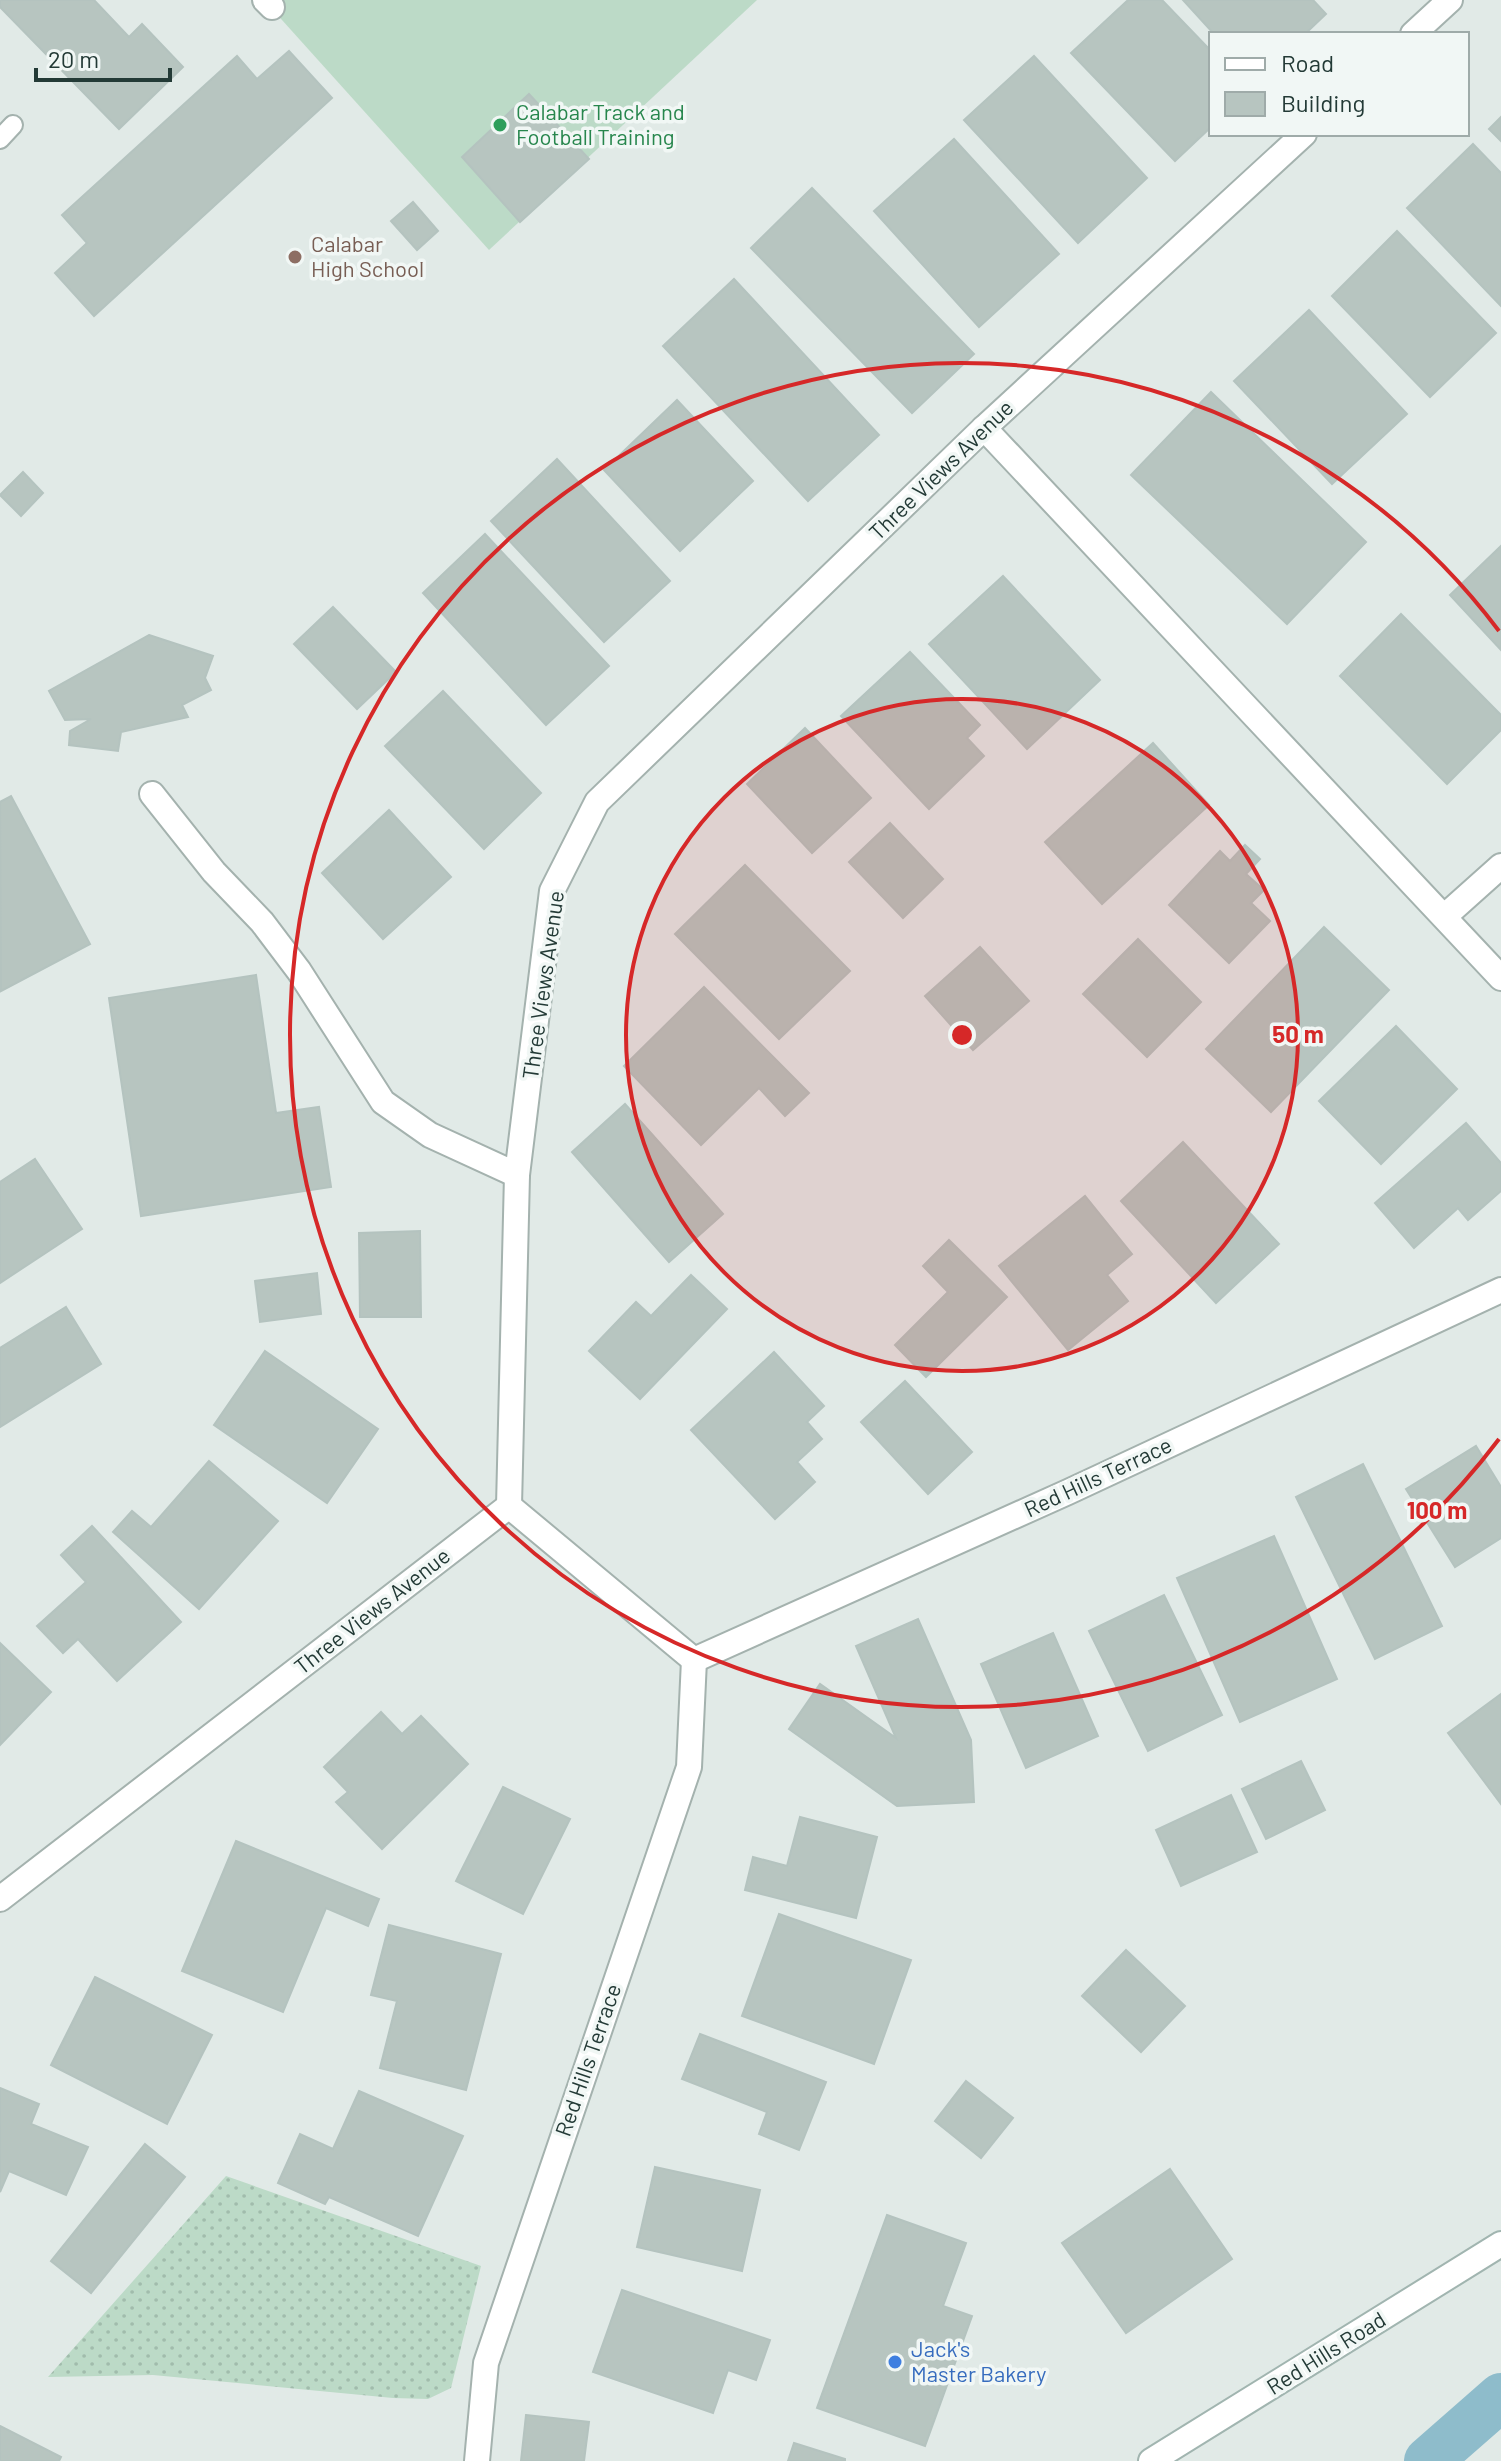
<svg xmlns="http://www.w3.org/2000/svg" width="1501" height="2461" font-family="Barlow,sans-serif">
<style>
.grass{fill:url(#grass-dots)}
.pitch{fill:#bcdac7}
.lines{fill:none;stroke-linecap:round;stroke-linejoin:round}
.canal{stroke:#8ebccb;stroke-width:48}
.building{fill:#b7c5c0;stroke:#b4c3bf;stroke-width:2}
.lane-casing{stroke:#a4b2ae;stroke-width:22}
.street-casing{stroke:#a4b2ae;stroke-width:28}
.secondary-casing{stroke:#a1b5b0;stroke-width:28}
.lane{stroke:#fff;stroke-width:18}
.street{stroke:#fff;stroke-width:24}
.secondary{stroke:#fff;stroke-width:24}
.ring{fill:none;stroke:#d62828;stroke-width:4}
.leisure-dot{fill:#2e9e5b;stroke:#f1f7f5;stroke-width:3}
.education-dot{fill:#8d6e63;stroke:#f1f7f5;stroke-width:3}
.shop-dot{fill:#3f7fe0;stroke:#f1f7f5;stroke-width:3}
.labels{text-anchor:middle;stroke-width:7;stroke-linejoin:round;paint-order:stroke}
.leisure-label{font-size:22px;fill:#27864d;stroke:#f1f7f5;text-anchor:start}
.education-label{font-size:22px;fill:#785e54;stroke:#f1f7f5;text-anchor:start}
.street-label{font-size:22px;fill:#233a36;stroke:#f1f7f5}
.shop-label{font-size:22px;fill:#366cbe;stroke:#f1f7f5;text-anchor:start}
.centre{fill:#d62828;stroke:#f1f7f5;stroke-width:4}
.ring-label{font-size:24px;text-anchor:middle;font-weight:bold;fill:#d62828;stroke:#f1f7f5;stroke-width:7;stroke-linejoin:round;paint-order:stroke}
</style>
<defs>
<pattern id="grass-dots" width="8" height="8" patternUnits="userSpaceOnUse" patternTransform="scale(2)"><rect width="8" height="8" fill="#bcdac7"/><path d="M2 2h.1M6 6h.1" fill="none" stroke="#a1bcac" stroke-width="1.8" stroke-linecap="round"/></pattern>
</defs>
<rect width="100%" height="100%" fill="#e1eae7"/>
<path class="grass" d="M 226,2176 L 481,2266 L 451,2388 L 428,2399 L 393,2398 L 153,2375 L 48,2377 Z"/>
<path class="pitch" d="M 264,0 L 757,0 L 489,250 Z"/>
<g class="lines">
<path class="canal" d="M 1428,2461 L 1501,2397"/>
</g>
<g class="building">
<path d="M 0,0 L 94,0 L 129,37 L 142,24 L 183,67 L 119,129 L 0,7 Z"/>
<path d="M 1128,0 L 1162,0 L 1211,51 L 1211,127 L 1175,161 L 1071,53 Z"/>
<path d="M 1183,0 L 1313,0 L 1326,14 L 1305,34 L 1214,34 Z"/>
<path d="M 289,51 L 332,98 L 94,316 L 55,273 L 87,243 L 62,215 L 237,56 L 257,79 Z"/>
<path d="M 1034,56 L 1147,178 L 1078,243 L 964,120 Z"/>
<path d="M 529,94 L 589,159 L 520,222 L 462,157 Z"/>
<path d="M 1501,117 L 1501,141 L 1489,129 Z"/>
<path d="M 954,139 L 1059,254 L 979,327 L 874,211 Z"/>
<path d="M 1473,144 L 1501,173 L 1501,306 L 1407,208 Z"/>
<path d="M 812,188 L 974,354 L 912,413 L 751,248 Z"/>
<path d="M 413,202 L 438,231 L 417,250 L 391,221 Z"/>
<path d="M 1397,231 L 1496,333 L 1430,397 L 1332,296 Z"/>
<path d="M 734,279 L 879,435 L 808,501 L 663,346 Z"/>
<path d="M 1309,310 L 1407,414 L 1332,484 L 1234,381 Z"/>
<path d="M 1211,392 L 1366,542 L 1287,624 L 1131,475 Z"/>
<path d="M 677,400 L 753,481 L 680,551 L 604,470 Z"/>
<path d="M 557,459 L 670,581 L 604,642 L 491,521 Z"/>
<path d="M 23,472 L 43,493 L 21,516 L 0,495 Z"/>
<path d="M 485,534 L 609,666 L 546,725 L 423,593 Z"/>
<path d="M 1501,546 L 1501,650 L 1450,595 Z"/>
<path d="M 1003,576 L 1100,680 L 1027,749 L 929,644 Z"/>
<path d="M 333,607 L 396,672 L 357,709 L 294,644 Z"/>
<path d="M 1401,614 L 1501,715 L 1501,730 L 1447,784 L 1340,676 Z"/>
<path d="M 149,635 L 213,656 L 205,678 L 211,690 L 182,705 L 188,717 L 121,732 L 118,751 L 69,745 L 70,731 L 91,719 L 65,720 L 49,691 Z"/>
<path d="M 910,652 L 980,725 L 967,738 L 984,756 L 929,809 L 841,716 Z"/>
<path d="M 443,691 L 541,793 L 484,849 L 385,746 Z"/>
<path d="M 805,728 L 871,798 L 812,853 L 747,784 Z"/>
<path d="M 1153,743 L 1209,805 L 1102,904 L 1045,842 Z"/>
<path d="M 11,796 L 90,944 L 1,991 L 0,802 Z"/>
<path d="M 389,810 L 451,877 L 383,939 L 322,873 Z"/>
<path d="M 890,823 L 943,879 L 903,918 L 849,862 Z"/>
<path d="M 1245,845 L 1260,859 L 1246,874 L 1264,890 L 1251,903 L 1270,921 L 1229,963 L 1169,905 L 1220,851 L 1230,861 Z"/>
<path d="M 745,865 L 850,971 L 779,1039 L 675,934 Z"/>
<path d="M 1324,927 L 1389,990 L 1271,1112 L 1206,1049 Z"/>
<path d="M 1138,939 L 1201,1002 L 1147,1057 L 1083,994 Z"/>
<path d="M 980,947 L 1029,1001 L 973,1050 L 925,996 Z"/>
<path d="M 256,975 L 276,1113 L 319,1107 L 331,1187 L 141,1216 L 109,998 Z"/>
<path d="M 704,987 L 809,1093 L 785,1116 L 759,1088 L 701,1145 L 624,1066 Z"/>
<path d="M 1396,1026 L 1457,1089 L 1381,1164 L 1319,1101 Z"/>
<path d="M 625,1104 L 723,1214 L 669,1262 L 572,1152 Z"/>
<path d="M 1466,1123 L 1501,1163 L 1501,1191 L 1468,1220 L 1458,1208 L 1414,1248 L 1375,1203 Z"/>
<path d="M 1183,1142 L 1279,1244 L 1216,1303 L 1121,1201 Z"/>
<path d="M 35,1159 L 82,1229 L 0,1283 L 0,1182 Z"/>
<path d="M 1085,1196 L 1132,1254 L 1107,1275 L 1128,1301 L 1068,1350 L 999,1266 Z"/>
<path d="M 420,1231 L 421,1317 L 360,1317 L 359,1233 Z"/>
<path d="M 949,1240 L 1007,1297 L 926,1377 L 895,1345 L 948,1292 L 923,1266 Z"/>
<path d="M 317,1273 L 321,1314 L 260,1322 L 255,1281 Z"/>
<path d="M 691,1275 L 727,1309 L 640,1399 L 589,1351 L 636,1302 L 651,1316 Z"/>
<path d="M 66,1307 L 101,1364 L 0,1427 L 0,1348 Z"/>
<path d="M 265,1351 L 378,1429 L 327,1503 L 214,1425 Z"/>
<path d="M 774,1352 L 824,1406 L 807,1422 L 822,1439 L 797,1462 L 815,1482 L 775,1519 L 691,1430 Z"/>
<path d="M 905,1381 L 972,1452 L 928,1494 L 861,1422 Z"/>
<path d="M 1476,1446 L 1501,1487 L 1501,1538 L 1455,1567 L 1406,1489 Z"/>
<path d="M 209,1461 L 278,1521 L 199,1609 L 113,1532 L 132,1511 L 151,1527 Z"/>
<path d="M 1363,1464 L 1442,1626 L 1375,1659 L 1296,1497 Z"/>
<path d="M 92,1526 L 181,1622 L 117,1681 L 78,1639 L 63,1653 L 37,1626 L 86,1582 L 61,1555 Z"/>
<path d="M 1274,1536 L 1337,1679 L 1240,1722 L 1177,1578 Z"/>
<path d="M 1164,1595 L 1222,1715 L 1148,1751 L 1089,1631 Z"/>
<path d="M 918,1619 L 971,1740 L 974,1802 L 897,1806 L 789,1729 L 820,1684 L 896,1738 L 856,1646 Z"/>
<path d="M 1053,1633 L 1098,1736 L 1026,1768 L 981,1664 Z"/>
<path d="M 0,1643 L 51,1692 L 0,1745 Z"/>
<path d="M 1501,1694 L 1501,1804 L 1448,1733 Z"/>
<path d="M 381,1712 L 402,1734 L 421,1716 L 468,1764 L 382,1849 L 336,1802 L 348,1792 L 324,1767 Z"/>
<path d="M 1301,1761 L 1325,1810 L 1266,1839 L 1242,1789 Z"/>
<path d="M 503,1787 L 570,1819 L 523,1914 L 456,1881 Z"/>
<path d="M 1231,1795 L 1257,1852 L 1181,1886 L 1156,1830 Z"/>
<path d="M 800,1817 L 877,1837 L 856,1918 L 745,1890 L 753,1857 L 787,1866 Z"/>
<path d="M 236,1841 L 379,1899 L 368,1926 L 326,1908 L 283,2012 L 182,1971 Z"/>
<path d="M 779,1914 L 911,1960 L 874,2064 L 742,2016 Z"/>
<path d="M 389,1925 L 501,1954 L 466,2090 L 380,2068 L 397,2001 L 371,1995 Z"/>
<path d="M 1126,1950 L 1185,2006 L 1141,2052 L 1082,1996 Z"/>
<path d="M 95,1977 L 212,2035 L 167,2124 L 51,2065 Z"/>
<path d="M 700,2034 L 826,2082 L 799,2150 L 759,2134 L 767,2112 L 682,2079 Z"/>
<path d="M 966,2081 L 1013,2118 L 981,2158 L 935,2121 Z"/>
<path d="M 0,2088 L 39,2104 L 31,2124 L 88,2147 L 66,2195 L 9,2171 L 0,2192 Z"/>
<path d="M 359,2091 L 463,2136 L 418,2236 L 329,2197 L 325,2204 L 278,2183 L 300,2134 L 333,2149 Z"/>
<path d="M 145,2144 L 185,2177 L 91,2293 L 51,2261 Z"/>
<path d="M 655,2167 L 760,2190 L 742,2271 L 637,2247 Z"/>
<path d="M 1170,2169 L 1232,2259 L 1126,2333 L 1062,2243 Z"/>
<path d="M 887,2215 L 966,2243 L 943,2306 L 972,2316 L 925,2446 L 817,2408 Z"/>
<path d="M 622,2290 L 770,2340 L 756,2380 L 728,2370 L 713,2413 L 593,2372 Z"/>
<path d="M 526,2415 L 589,2422 L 584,2461 L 521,2461 Z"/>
<path d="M 0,2426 L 61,2457 L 59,2461 L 0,2461 Z"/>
<path d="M 794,2443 L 845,2459 L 845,2461 L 788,2461 Z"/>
</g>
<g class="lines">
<defs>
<path id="lane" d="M 0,139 L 13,125"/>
<g id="street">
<path d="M 265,0 L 272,7"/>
<path d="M 1413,34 L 1450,0"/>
<path d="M 984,428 L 1501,978"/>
<path d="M 152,794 L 214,872 L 262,922 L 299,971 L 383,1102 L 430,1135 L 517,1175"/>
<path d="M 1445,916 L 1501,866"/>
<path d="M 509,1506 L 517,1175 L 552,891 L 597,802 L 984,428 L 1304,134"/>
<path d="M 509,1506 L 694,1660"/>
<path d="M 694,1660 L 1068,1492 L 1501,1290"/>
<path d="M 0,1899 L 509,1506"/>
<path d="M 477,2461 L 486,2363 L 689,1767 L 694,1660"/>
</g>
<path id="secondary" d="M 1151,2461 L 1501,2244"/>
</defs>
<use href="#lane" class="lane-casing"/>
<use href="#street" class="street-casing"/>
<use href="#secondary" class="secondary-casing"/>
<use href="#lane" class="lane"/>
<use href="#street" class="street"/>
<use href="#secondary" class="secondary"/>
</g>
<circle cx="962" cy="1035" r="336" fill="#d62828" fill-opacity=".12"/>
<g class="ring">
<circle cx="962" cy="1035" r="336"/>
<path d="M1499 1439A672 672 0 1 1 1499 631"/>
</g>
<circle class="leisure-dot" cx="500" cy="125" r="8"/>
<circle class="education-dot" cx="295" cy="257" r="8"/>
<circle class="shop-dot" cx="895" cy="2362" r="8"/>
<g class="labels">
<g class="leisure-label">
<text x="516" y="120">Calabar Track and<tspan x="516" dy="25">Football Training</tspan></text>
</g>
<g class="education-label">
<text x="311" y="252">Calabar<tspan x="311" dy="25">High School</tspan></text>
</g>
<g class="street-label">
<text transform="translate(941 470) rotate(-44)" y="8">Three Views Avenue</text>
<text transform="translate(543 985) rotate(-82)" y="8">Three Views Avenue</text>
<text transform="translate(1098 1477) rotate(-25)" y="8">Red Hills Terrace</text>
<text transform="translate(372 1611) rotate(-38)" y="8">Three Views Avenue</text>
<text transform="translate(588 2060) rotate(-71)" y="8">Red Hills Terrace</text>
<text transform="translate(1326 2353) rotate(-32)" y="8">Red Hills Road</text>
</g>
<g class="shop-label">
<text x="911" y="2357">Jack's<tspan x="911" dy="25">Master Bakery</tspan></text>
</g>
</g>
<circle cx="962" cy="1035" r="12" class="centre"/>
<g class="ring-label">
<text x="1298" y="1043">50 m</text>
<text x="1437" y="1519">100 m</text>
</g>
<rect x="1209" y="32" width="260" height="104" fill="#f1f7f5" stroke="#9faba9" stroke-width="2"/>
<rect x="1225" y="58" width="40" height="12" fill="#ffffff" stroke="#9faba9" stroke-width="2"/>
<text x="1281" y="72" font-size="24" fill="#233a36">Road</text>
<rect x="1225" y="92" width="40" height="24" fill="#b7c5c0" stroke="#9faba9" stroke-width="2"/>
<text x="1281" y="112" font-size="24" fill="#233a36">Building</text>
<path d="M36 68v12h134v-12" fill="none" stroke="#233a36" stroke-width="4"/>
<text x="48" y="68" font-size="24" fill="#233a36" stroke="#f1f7f5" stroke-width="6" paint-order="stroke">20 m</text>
</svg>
